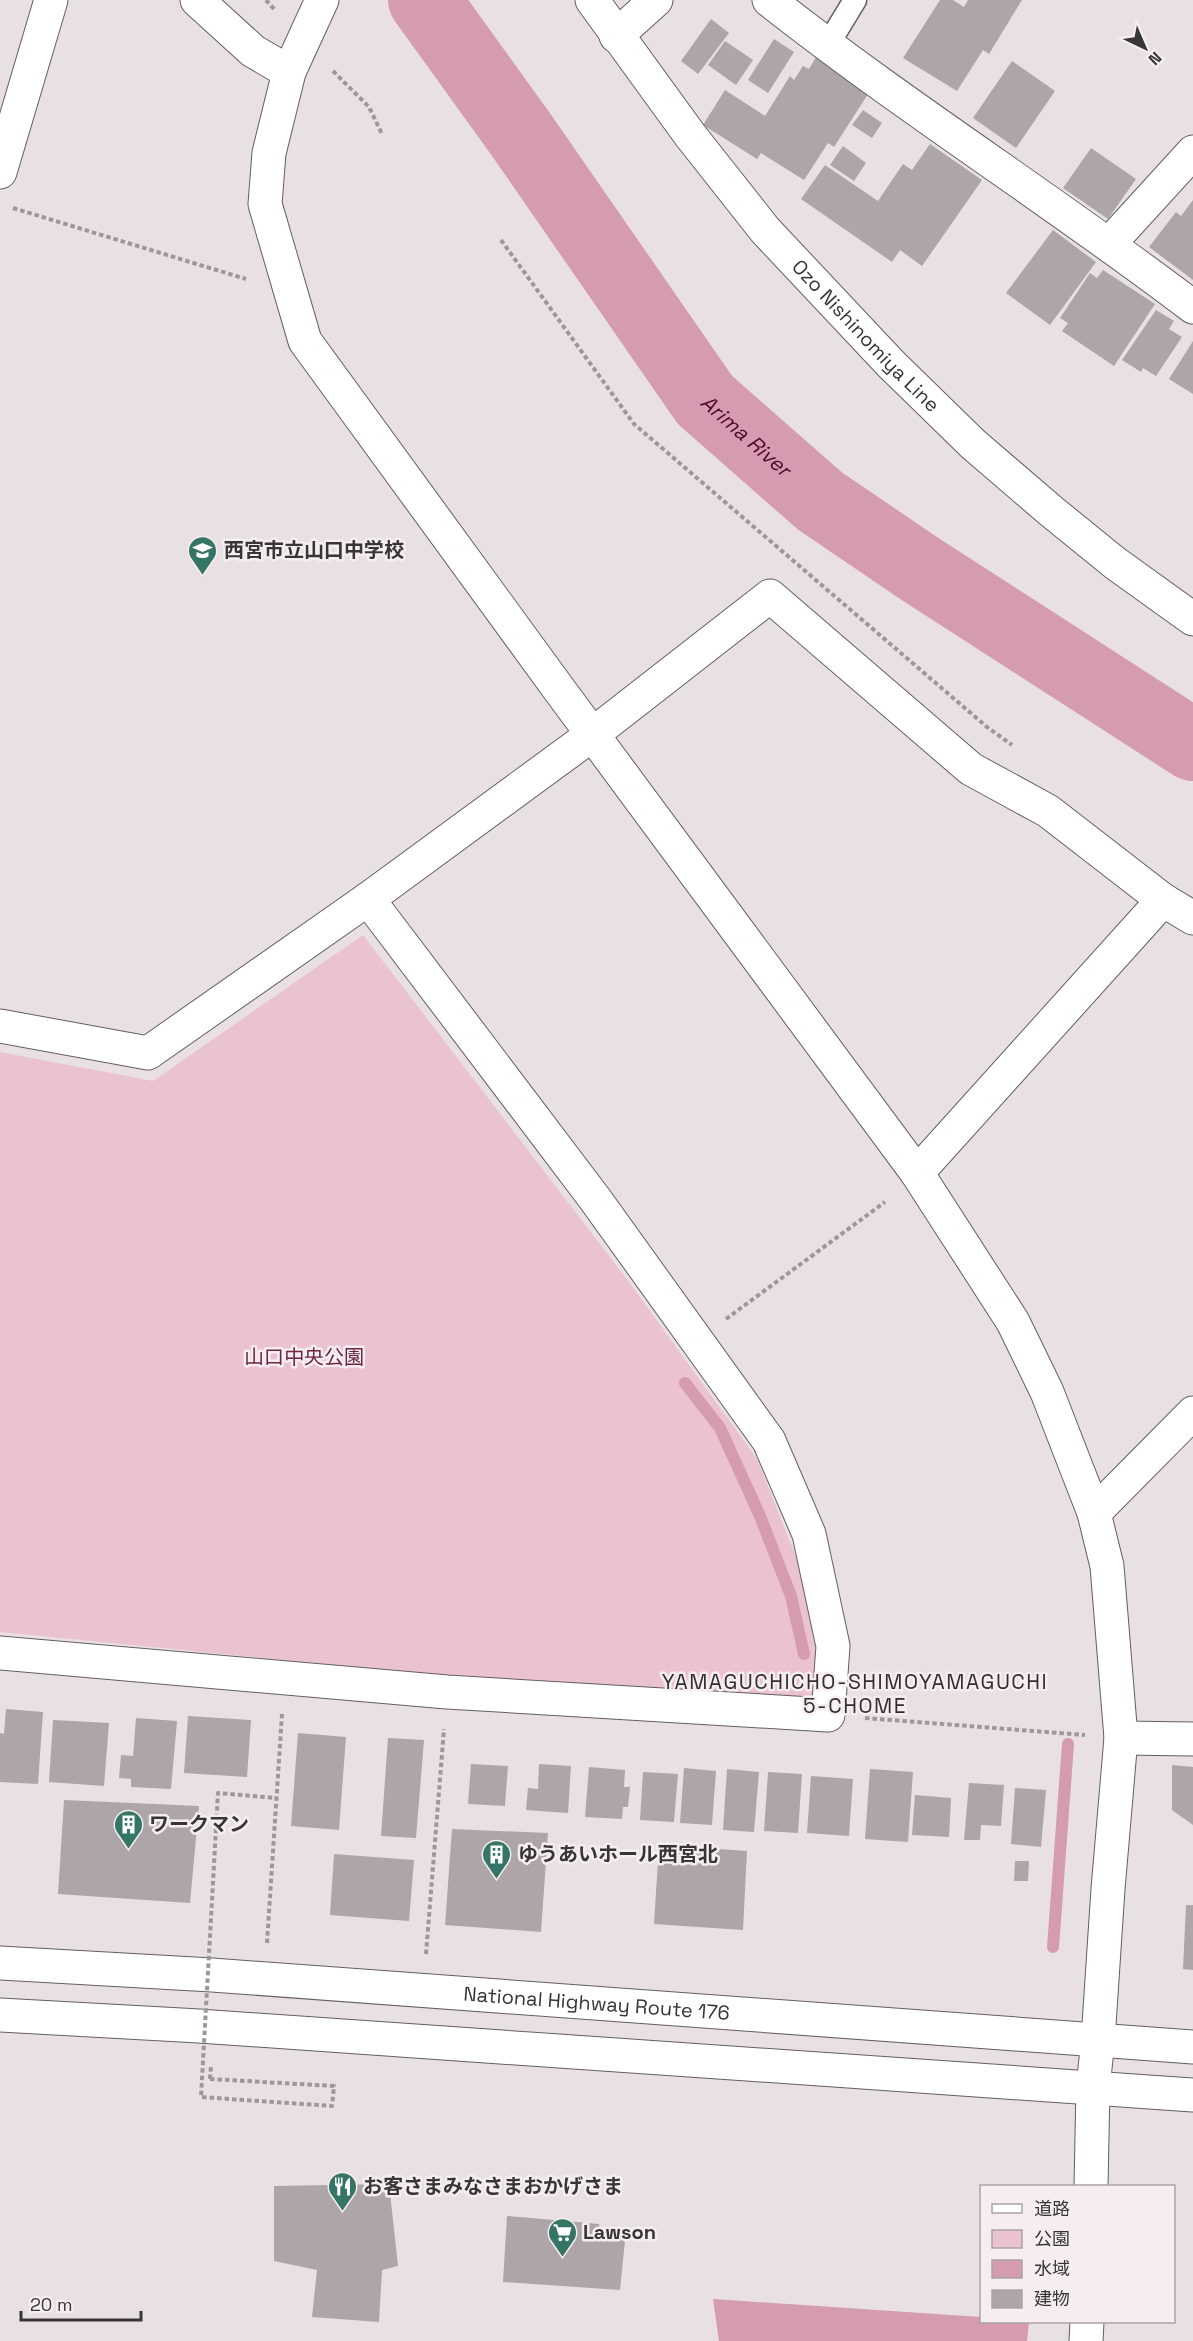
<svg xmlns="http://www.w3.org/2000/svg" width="1193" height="2341" font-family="'Space Grotesk','Noto Sans JP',sans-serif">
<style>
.green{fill:#ebc2d0}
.water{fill:#d59bb1}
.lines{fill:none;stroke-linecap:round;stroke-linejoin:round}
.stream{stroke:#d59bb1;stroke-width:12}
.river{stroke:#d59bb1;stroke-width:72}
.building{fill:#ada5a8}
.service-casing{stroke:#655e60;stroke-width:25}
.minor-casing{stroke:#655e60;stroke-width:35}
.tertiary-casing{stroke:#655e60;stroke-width:35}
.primary-casing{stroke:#655e60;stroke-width:35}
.trunk-casing{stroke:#655e60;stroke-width:35}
.path{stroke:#9d9799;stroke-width:4;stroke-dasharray:4.5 3;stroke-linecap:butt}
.service{stroke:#fff;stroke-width:22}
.minor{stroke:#fff;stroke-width:33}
.tertiary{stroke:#fff;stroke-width:33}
.primary{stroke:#fff;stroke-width:33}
.trunk{stroke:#fff;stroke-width:33}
.path-bridge{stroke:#9d9799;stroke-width:4;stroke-dasharray:4.5 3;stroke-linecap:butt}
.labels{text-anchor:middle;stroke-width:5;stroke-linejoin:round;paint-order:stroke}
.street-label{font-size:20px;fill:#383536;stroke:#f6edf0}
.poi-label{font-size:20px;font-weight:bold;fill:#383536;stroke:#f6edf0;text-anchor:start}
.park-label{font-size:20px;fill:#6b2646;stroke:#f6edf0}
.water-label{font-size:21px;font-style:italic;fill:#4d092d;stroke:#f6edf0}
.neighbourhood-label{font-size:21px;letter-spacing:1.5px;fill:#342d30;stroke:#f6edf0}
</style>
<rect width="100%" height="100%" fill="#e8e0e3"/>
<path class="green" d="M 363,935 L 629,1282 L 757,1459 L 800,1567 L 817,1658 L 815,1704 L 515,1683 L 0,1632 L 0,1052 L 153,1081 Z"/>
<path class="water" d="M 713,2299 L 981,2317 L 982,2322 L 1029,2322 L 1027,2341 L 719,2341 Z"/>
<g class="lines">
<g class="stream">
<path d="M 685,1383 L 720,1428 L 760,1516 L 791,1596 L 804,1654"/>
<path d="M 1053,1947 L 1068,1744"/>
</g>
<path class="river" id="s1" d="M 424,0 L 522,136 L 705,400 L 820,501 L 920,569 L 1193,745"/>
</g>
<g class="building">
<path d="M 940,0 L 953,0 L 964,7 L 968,0 L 1022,0 L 989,54 L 983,50 L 957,91 L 903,58 Z"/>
<path d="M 711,19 L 729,33 L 698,74 L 681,61 Z"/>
<path d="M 774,39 L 794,52 L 768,93 L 748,80 Z"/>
<path d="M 725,41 L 753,60 L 736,85 L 708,65 Z"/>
<path d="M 816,57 L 870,91 L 834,147 L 828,143 L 804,180 L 761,153 L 757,159 L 703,125 L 725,90 L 765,116 L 790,76 L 794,80 L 803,66 L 809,69 Z"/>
<path d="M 1012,61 L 1055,91 L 1016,148 L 973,118 Z"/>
<path d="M 863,110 L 882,123 L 872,138 L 852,125 Z"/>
<path d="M 930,144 L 982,180 L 922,266 L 900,250 L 892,262 L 801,199 L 825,165 L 878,201 L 903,164 L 912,170 Z"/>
<path d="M 843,146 L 866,163 L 854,181 L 830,165 Z"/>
<path d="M 1091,148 L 1136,179 L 1108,219 L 1063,188 Z"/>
<path d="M 1193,200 L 1193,280 L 1149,247 L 1176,212 L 1181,216 Z"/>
<path d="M 1053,230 L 1096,262 L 1050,325 L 1006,293 Z"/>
<path d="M 1103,270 L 1155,304 L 1114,366 L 1062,331 L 1068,323 L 1060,318 L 1090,273 L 1097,278 Z"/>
<path d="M 1156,310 L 1174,321 L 1169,329 L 1182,337 L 1156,376 L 1143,368 L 1141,372 L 1122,360 Z"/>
<path d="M 1193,341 L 1193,394 L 1169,379 Z"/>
<path d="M 6,1709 L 43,1712 L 38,1784 L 0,1782 L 0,1733 L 4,1734 Z"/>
<path d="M 188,1716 L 251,1720 L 247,1777 L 184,1773 Z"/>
<path d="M 136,1718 L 177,1721 L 171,1789 L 131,1787 L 131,1779 L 119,1778 L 121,1755 L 133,1756 Z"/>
<path d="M 53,1720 L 109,1723 L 104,1786 L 49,1782 Z"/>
<path d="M 298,1733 L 346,1737 L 339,1830 L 291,1826 Z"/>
<path d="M 388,1738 L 424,1740 L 416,1838 L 381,1836 Z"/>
<path d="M 471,1764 L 508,1766 L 505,1806 L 468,1804 Z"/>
<path d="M 539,1764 L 571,1766 L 568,1813 L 526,1810 L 528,1788 L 538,1789 Z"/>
<path d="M 1172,1765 L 1193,1767 L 1193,1825 L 1172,1810 Z"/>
<path d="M 589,1767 L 625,1770 L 624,1787 L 630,1787 L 628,1807 L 623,1807 L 622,1819 L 585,1817 Z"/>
<path d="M 684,1768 L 716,1771 L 712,1825 L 680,1823 Z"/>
<path d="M 727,1769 L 759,1772 L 754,1832 L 723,1830 Z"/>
<path d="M 870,1769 L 913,1772 L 908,1842 L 865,1839 Z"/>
<path d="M 643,1772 L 678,1774 L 674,1822 L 640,1820 Z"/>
<path d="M 768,1772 L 802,1774 L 798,1833 L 764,1831 Z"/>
<path d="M 811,1776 L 853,1779 L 849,1836 L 807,1833 Z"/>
<path d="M 969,1783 L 1004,1785 L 1001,1826 L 981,1825 L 980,1840 L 964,1840 Z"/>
<path d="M 1015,1788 L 1046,1790 L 1041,1847 L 1011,1844 Z"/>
<path d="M 915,1795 L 951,1798 L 949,1837 L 912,1835 Z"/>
<path d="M 64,1800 L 199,1806 L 190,1903 L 58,1894 Z"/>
<path d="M 452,1829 L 548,1833 L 541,1932 L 445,1925 Z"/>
<path d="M 659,1845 L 747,1851 L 743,1930 L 654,1924 Z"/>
<path d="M 334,1854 L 414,1860 L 409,1921 L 330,1915 Z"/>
<path d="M 1015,1861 L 1029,1861 L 1028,1881 L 1014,1881 Z"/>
<path d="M 1186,1905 L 1193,1905 L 1193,1970 L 1183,1969 Z"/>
<path d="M 389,2184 L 398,2266 L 382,2270 L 379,2322 L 312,2317 L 317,2270 L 274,2261 L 274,2186 Z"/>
<path d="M 507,2216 L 599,2224 L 600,2229 L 626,2231 L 620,2290 L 503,2282 Z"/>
</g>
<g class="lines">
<defs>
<path id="service" d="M 827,46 L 855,0"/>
<g id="minor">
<path d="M 197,0 L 253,51 L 289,72"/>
<path d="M 769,0 C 906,108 1054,201 1193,307"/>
<path d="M 616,36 L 656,0"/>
<path d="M 0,172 L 51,0"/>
<path d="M 1110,243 L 1193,152"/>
<path d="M 0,1026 L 148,1053 L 368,899 L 593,734 L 770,596 L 971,769 L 1048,811 L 1163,900 L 1193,918"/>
<path d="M 917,1173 L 1163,900"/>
<path d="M 0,1653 L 447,1692 L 828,1715 L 833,1646 L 809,1534 L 769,1441 L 595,1199 L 368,899"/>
<path d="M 1121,1738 L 1193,1739"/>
</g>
<g id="tertiary">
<path d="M 322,0 L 289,72 L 269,153 L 265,204 L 305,341 L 561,692 L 917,1173 L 1013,1322 L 1047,1392 L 1094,1513 L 1107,1566 L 1121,1738 L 1108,1889 L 1098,2040 L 1093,2087 L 1091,2186"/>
<path d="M 1094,1513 L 1193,1413"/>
<path d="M 1086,2341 L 1087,2322"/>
</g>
<g id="primary">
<path id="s2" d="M 592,0 L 690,135 L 765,230 L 891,364 L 973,444 L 1051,511 L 1115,563 L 1193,619"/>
</g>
<g id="trunk">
<path id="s3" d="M 0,1963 L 212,1975 L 1193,2047"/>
<path d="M 0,2015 L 199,2026 L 1193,2095"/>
</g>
</defs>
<use href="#service" class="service-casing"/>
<use href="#minor" class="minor-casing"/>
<use href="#tertiary" class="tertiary-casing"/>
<use href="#primary" class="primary-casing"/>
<use href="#trunk" class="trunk-casing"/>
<g class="path">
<path d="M 266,0 L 274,9"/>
<path d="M 333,71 L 369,107 L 382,134"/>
<path d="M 13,208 L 246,279"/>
<path d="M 501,240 L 634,424 L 987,727 L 1012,745"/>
<path d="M 726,1319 L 885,1202"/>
<path d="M 865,1718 L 1085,1735"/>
<path d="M 267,1943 L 282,1714"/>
<path d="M 426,1954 L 444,1729"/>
<path d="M 210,2079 L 211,2065"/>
</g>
<use href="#service" class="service"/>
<use href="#minor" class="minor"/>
<use href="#tertiary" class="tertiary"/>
<use href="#primary" class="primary"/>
<use href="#trunk" class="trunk"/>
<path class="path-bridge" d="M 210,2079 L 334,2086 L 332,2106 L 201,2097 L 218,1793 L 276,1798"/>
</g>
<defs>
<symbol id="school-pin" viewBox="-11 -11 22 30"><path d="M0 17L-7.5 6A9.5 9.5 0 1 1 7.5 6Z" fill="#347565" stroke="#f6edf0"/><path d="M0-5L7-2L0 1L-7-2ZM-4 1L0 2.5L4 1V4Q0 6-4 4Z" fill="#fff"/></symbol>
<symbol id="building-pin" viewBox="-11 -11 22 30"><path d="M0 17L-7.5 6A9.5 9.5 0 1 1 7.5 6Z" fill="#347565" stroke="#f6edf0"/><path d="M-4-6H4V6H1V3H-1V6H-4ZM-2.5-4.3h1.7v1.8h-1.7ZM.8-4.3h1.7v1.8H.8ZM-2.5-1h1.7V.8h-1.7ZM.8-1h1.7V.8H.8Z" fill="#fff"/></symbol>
<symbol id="restaurant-pin" viewBox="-11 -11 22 30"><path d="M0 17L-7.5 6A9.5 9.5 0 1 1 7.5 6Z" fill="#347565" stroke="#f6edf0"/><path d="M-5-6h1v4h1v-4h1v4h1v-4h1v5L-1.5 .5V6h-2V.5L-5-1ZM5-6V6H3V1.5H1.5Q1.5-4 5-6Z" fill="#fff"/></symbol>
<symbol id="supermarket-pin" viewBox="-11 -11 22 30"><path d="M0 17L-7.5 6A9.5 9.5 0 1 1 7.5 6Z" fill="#347565" stroke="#f6edf0"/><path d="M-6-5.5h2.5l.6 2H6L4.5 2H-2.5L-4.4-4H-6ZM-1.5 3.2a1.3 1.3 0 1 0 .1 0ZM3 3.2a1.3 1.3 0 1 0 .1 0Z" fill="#fff"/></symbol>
</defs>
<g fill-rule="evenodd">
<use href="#school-pin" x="186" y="534" width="33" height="45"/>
<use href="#building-pin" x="112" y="1808" width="33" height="45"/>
<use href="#building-pin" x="480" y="1838" width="33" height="45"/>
<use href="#restaurant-pin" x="326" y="2170" width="33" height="45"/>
<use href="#supermarket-pin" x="546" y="2216" width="33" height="45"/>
</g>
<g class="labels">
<g class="street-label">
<text dy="7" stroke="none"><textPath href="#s2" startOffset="434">Ozo Nishinomiya Line</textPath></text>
<text dy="7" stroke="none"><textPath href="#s3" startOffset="598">National Highway Route 176</textPath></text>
</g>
<g class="poi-label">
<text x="224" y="557">西宮市立山口中学校</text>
<text x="149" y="1831">ワークマン</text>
<text x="518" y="1861">ゆうあいホール西宮北</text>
<text x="363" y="2193">お客さまみなさまおかげさま</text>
<text x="583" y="2239">Lawson</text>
</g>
<g class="park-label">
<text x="304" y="1364">山口中央公園</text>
</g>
<g class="water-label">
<text dy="7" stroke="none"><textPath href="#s1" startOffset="543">Arima River</textPath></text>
</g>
<g class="neighbourhood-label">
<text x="855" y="1689">YAMAGUCHICHO-SHIMOYAMAGUCHI<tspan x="855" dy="24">5-CHOME</tspan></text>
</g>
</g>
<rect x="980" y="2185" width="195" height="138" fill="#f6edf0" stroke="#aaa3a6" stroke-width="1.5"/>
<rect x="992" y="2204" width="30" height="9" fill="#ffffff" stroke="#aaa3a6" stroke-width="1.5"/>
<text x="1034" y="2215" font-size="18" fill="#383536">道路</text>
<rect x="992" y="2230" width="30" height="18" fill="#ebc2d0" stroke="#aaa3a6" stroke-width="1.5"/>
<text x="1034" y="2245" font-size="18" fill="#383536">公園</text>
<rect x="992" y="2260" width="30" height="18" fill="#d59bb1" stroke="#aaa3a6" stroke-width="1.5"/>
<text x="1034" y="2275" font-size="18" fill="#383536">水域</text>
<rect x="992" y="2290" width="30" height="18" fill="#ada5a8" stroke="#aaa3a6" stroke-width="1.5"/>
<text x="1034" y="2305" font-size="18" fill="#383536">建物</text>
<g transform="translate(1145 48) rotate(136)" stroke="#f6edf0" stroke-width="4.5" paint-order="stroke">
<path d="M0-4.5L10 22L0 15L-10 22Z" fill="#383536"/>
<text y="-9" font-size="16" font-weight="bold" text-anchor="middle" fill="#383536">N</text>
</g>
<path d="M21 2311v9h120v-9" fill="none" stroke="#383536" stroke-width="3"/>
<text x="30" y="2311" font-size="18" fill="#383536" stroke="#f6edf0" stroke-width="4.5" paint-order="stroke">20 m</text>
</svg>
